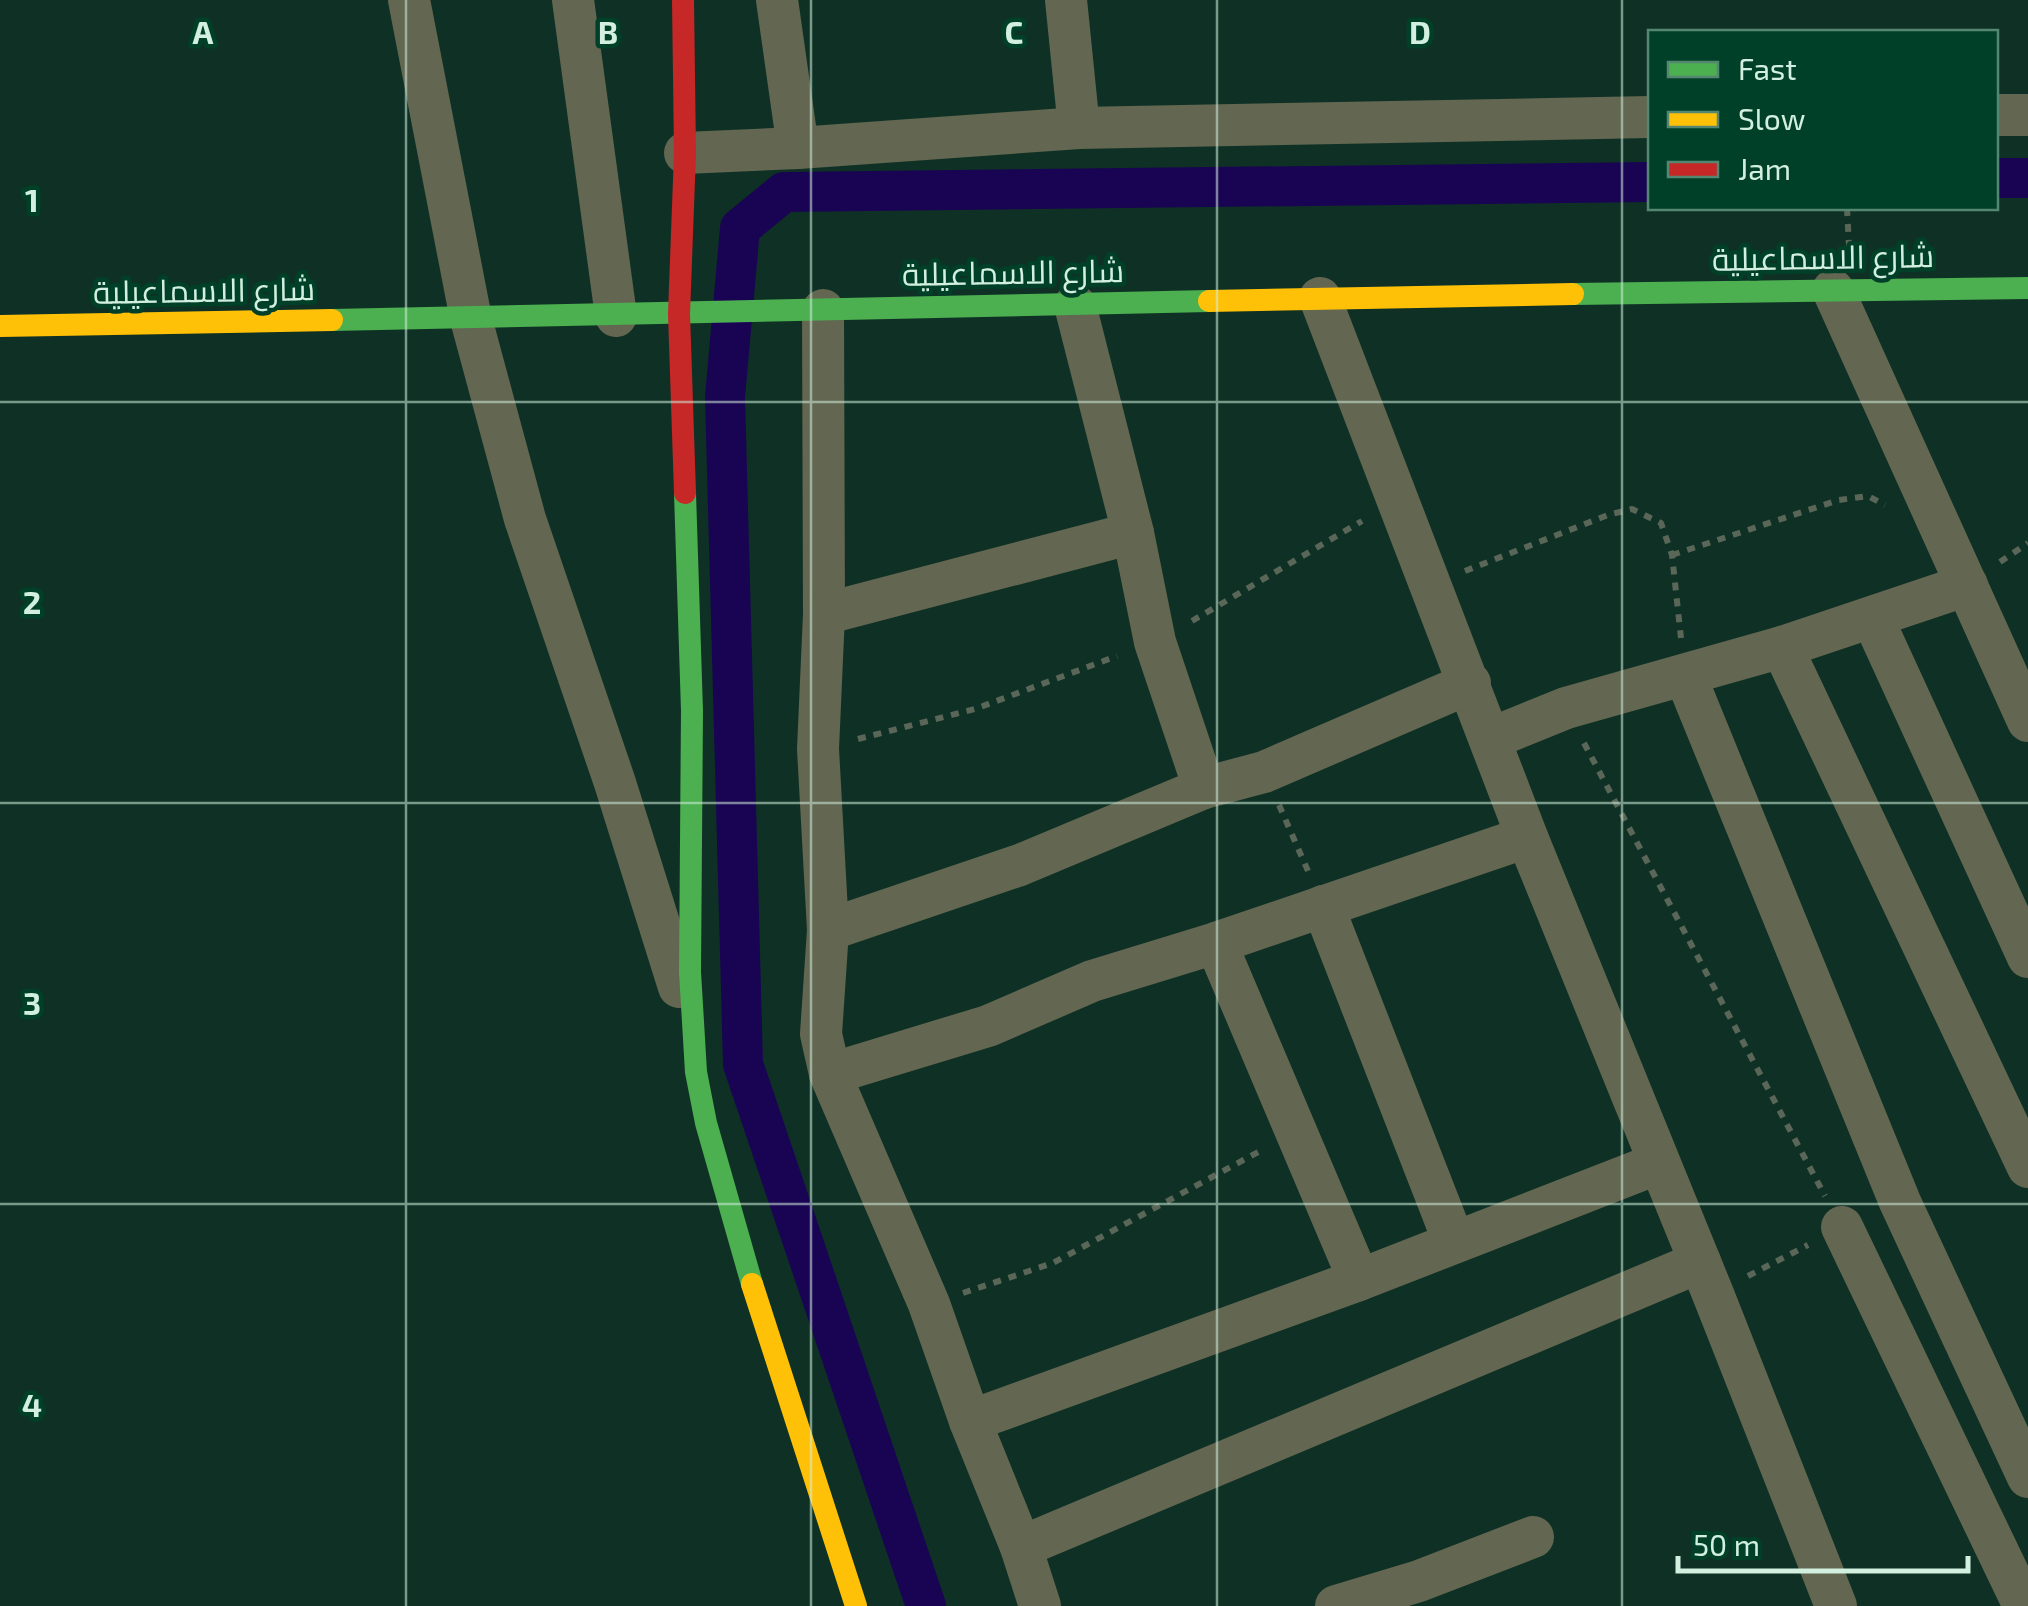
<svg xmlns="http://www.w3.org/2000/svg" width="2028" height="1606" font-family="'Exo 2',Cairo,sans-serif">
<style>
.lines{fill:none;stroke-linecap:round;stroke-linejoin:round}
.canal{stroke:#190453;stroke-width:40}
.path{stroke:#5a6657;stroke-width:6;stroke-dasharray:8 8;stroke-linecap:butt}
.street{stroke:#636650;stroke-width:42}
.fast{stroke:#4caf50;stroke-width:22}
.slow{stroke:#ffc107;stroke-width:22}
.jam{stroke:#c62828;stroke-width:22}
.grid{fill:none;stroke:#d2efdf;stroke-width:2.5;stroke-opacity:0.55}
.labels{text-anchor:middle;stroke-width:9;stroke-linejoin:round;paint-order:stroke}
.street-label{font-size:32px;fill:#d2efdf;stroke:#004029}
.grid-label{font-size:32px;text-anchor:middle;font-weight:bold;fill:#d2efdf;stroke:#004029;stroke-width:9;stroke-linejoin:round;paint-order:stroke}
</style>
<rect width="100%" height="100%" fill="#0f3125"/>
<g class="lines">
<g class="canal">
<path d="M 1996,178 L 2028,178"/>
<path d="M 926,1606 L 743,1064 L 725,397 L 740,228 L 784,192 L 1650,182"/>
</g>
<g class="path">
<path d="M 1847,208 L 1849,246"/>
<path d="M 1672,555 L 1839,500 L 1868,496 L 1885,505"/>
<path d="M 2000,562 L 2028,543"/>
<path d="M 1465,571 L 1608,515 L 1632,509 L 1661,523 L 1672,555 L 1681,638"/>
<path d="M 1192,621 L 1362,521"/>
<path d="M 858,739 L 975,709 L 1117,656"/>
<path d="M 1584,743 L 1825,1196"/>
<path d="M 1279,805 L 1308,871"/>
<path d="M 1748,1276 L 1808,1245"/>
<path d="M 963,1293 L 1053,1263 L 1262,1150"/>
</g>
<g class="street">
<path d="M 409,0 L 471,319 L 525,519 L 615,783 L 679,987"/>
<path d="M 573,0 L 616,316"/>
<path d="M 777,0 L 798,148 L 1079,128 L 1650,117"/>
<path d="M 1066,0 L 1079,128"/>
<path d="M 1996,115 L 2028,115"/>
<path d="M 685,153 L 798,148"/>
<path d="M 1833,290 L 2028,721"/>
<path d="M 1320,298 L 1527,837 L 1713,1294 L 1836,1606"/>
<path d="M 1075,305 L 1133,533 L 1155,642 L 1204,788"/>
<path d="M 823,310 L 824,614 L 818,749 L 828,930 L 821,1034 L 830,1074 L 929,1304 L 970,1421 L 1021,1547 L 1040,1606"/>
<path d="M 824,614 L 1133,533"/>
<path d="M 1873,619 L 2028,957"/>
<path d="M 1782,647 L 2028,1167"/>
<path d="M 1685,675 L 1900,1202 L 2028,1477"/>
<path d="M 1492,738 L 1566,708 L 1782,647 L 1967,585"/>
<path d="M 1323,906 L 1454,1242"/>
<path d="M 828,930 L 1020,865 L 1204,788 L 1264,772 L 1470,683"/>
<path d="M 1216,943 L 1359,1280"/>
<path d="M 830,1074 L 988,1026 L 1092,981 L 1216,943 L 1527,837"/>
<path d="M 1842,1227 L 2024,1606"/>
<path d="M 970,1421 L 1359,1280 L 1659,1163"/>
<path d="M 1021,1547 L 1700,1262"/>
<path d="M 1336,1606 L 1419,1581 L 1533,1537"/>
</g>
<g class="fast">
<path d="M 1573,294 L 2028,288"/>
<path d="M 332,320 L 1209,301"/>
<path d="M 685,493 L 692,711 L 690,972 L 696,1072 L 706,1123 L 752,1284"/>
</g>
<g class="slow">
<path d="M 1209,301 L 1573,294"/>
<path d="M 0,326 L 332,320"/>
<path d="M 752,1284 L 856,1606"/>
</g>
<path class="jam" d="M 683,0 L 685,153 L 679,314 L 685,493"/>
</g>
<path class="grid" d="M 406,0 L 406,1606M 811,0 L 811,1606M 1217,0 L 1217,1606M 1622,0 L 1622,1606M 0,402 L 2028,402M 0,803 L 2028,803M 0,1204 L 2028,1204"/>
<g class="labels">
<g class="street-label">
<text transform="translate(1823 258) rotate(-1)" y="11">شارع الاسماعيلية</text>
<text transform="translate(1013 273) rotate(-1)" y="11">شارع الاسماعيلية</text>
<text transform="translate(204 291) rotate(-1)" y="11">شارع الاسماعيلية</text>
</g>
</g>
<g class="grid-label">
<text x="203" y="44">A</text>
<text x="608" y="44">B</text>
<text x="1014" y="44">C</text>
<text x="1420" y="44">D</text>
<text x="32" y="212">1</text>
<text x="32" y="614">2</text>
<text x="32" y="1015">3</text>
<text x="32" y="1417">4</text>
</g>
<rect x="1648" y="30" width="350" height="180" fill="#004029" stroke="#548672" stroke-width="2.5"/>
<rect x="1668" y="62" width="50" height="15" fill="#4caf50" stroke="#548672" stroke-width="2.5"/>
<text x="1738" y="80" font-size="30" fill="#d2efdf">Fast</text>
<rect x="1668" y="112" width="50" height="15" fill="#ffc107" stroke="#548672" stroke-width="2.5"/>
<text x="1738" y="130" font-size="30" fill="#d2efdf">Slow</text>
<rect x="1668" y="162" width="50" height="15" fill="#c62828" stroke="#548672" stroke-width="2.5"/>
<text x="1738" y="180" font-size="30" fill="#d2efdf">Jam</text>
<path d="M1678 1556v15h290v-15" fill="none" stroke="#d2efdf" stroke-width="5"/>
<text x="1693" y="1556" font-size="30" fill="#d2efdf" stroke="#004029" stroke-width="8" paint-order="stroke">50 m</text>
</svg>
